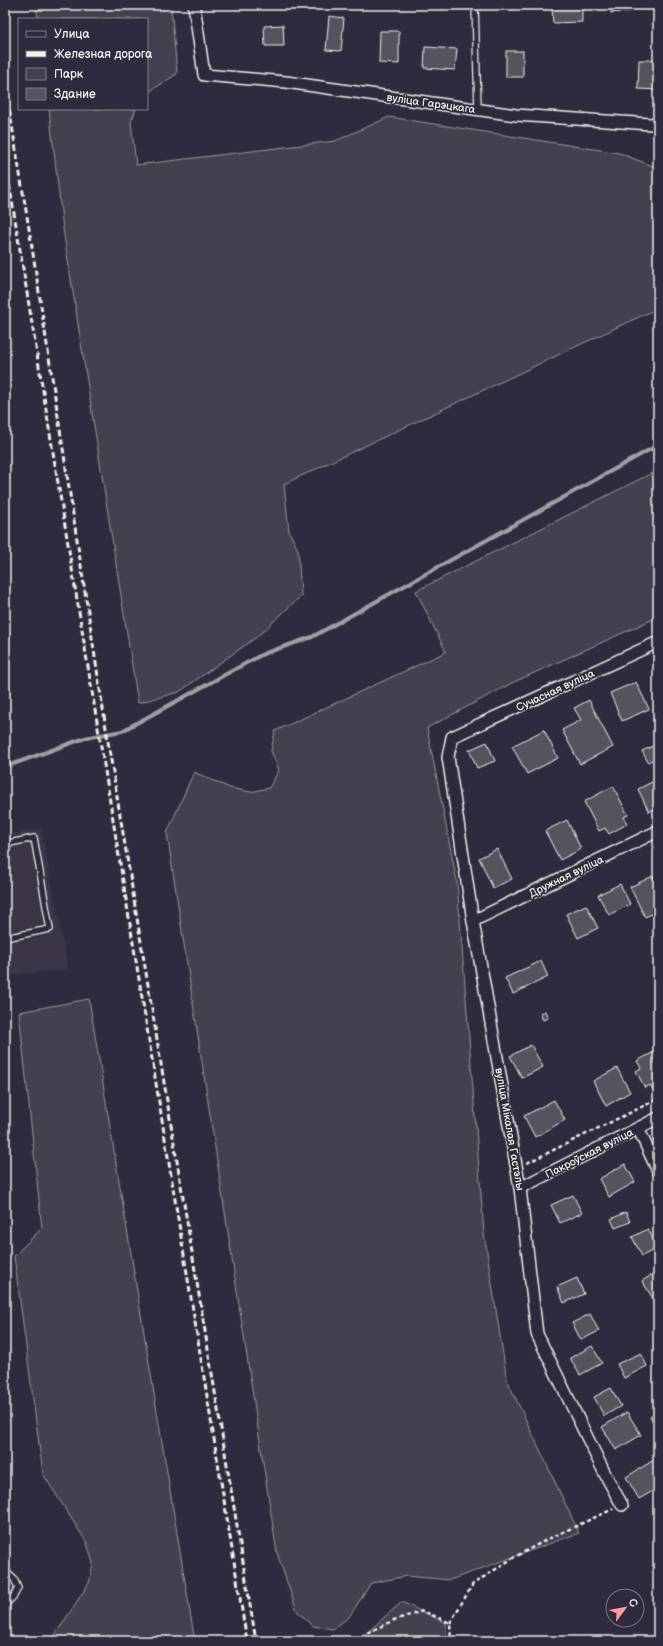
<svg xmlns="http://www.w3.org/2000/svg" width="663" height="1646" font-family="'Balsamiq Sans',sans-serif">
<style>
.built{fill:#3b3647}
.green{fill:#454050;stroke:#9c989c}
.lines{fill:none;stroke-linecap:round;stroke-linejoin:round}
.stream{stroke:#a19ea0;stroke-width:4}
.building{fill:#56525f;stroke:#f4f1e8}
.service-casing{stroke:#f4f1e8;stroke-width:8}
.minor-casing{stroke:#f4f1e8;stroke-width:14}
.path{stroke:#f4f1e8;stroke-width:2.5;stroke-dasharray:4 3;stroke-linecap:butt}
.service{stroke:#2f2a3d;stroke-width:5.5}
.minor{stroke:#2f2a3d;stroke-width:11}
.rail{stroke:#f4f1e8;stroke-width:3;stroke-dasharray:6 3;stroke-linecap:butt}
.labels{text-anchor:middle;stroke-width:3;stroke-linejoin:round;paint-order:stroke}
.street-label{font-size:11px;fill:#f4f1e8;stroke:#2f2a3d}
</style>
<rect width="100%" height="100%" fill="#2f2a3d"/>
<filter id="ink" filterUnits="userSpaceOnUse"><feTurbulence type="fractalNoise" baseFrequency=".025" numOctaves="2"/><feDisplacementMap in="SourceGraphic" scale="8" xChannelSelector="R" yChannelSelector="G"/><feConvolveMatrix kernelMatrix="1 2 1 2 8 2 1 2 1" color-interpolation-filters="sRGB"/></filter>
<g filter="url(#ink)">
<path class="built" d="M 41,829 L 68,969 L 5,976 L 5,835 Z"/>
<g class="green">
<path d="M 36,5 L 171,5 L 177,74 L 147,93 L 147,19 L 38,19 Z"/>
<path d="M 49,109 L 136,109 L 131,122 L 136,165 L 335,141 L 389,117 L 619,153 L 658,168 L 658,308 L 284,484 L 289,531 L 298,550 L 301,596 L 258,636 L 179,692 L 138,703 L 63,229 Z"/>
<path d="M 658,470 L 658,617 L 514,682 L 427,728 L 457,882 L 484,1233 L 507,1380 L 579,1533 L 450,1580 L 407,1576 L 371,1583 L 349,1617 L 333,1629 L 313,1626 L 297,1611 L 277,1553 L 167,833 L 194,772 L 230,788 L 250,792 L 269,788 L 279,770 L 271,751 L 275,731 L 446,652 L 416,591 Z"/>
<path d="M 89,999 L 194,1636 L 195,1641 L 51,1641 L 89,1583 L 93,1563 L 87,1543 L 43,1474 L 14,1256 L 42,1228 L 19,1012 Z"/>
<path d="M 402,1602 L 446,1623 L 446,1641 L 357,1641 Z"/>
</g>
<g class="lines">
<path class="stream" d="M 5,767 L 85,738 L 122,731 L 263,654 L 312,637 L 658,445"/>
</g>
<g class="building">
<path d="M 611,5 L 631,5 L 632,11 L 611,13 Z"/>
<path d="M 582,6 L 582,22 L 553,23 L 552,7 Z"/>
<path d="M 329,16 L 344,18 L 341,51 L 326,50 Z"/>
<path d="M 283,25 L 284,46 L 265,46 L 264,26 Z"/>
<path d="M 380,31 L 399,31 L 399,64 L 379,63 Z"/>
<path d="M 425,47 L 457,49 L 455,70 L 424,68 Z"/>
<rect x="506" y="51" width="17" height="26"/>
<path d="M 639,60 L 658,60 L 658,90 L 638,89 Z"/>
<path d="M 636,682 L 649,709 L 622,721 L 610,693 Z"/>
<path d="M 589,700 L 613,747 L 580,764 L 562,730 L 581,720 L 574,708 Z"/>
<path d="M 544,730 L 558,758 L 527,774 L 512,746 Z"/>
<path d="M 487,742 L 495,761 L 477,768 L 469,750 Z"/>
<path d="M 655,745 L 658,750 L 658,757 L 648,762 L 642,751 Z"/>
<path d="M 658,779 L 658,807 L 649,812 L 638,789 Z"/>
<path d="M 613,786 L 628,815 L 624,817 L 627,824 L 609,834 L 605,828 L 599,831 L 584,802 Z"/>
<path d="M 567,820 L 581,849 L 560,860 L 545,831 Z"/>
<path d="M 497,849 L 512,879 L 493,888 L 479,858 Z"/>
<path d="M 653,876 L 658,887 L 658,911 L 645,917 L 630,887 Z"/>
<path d="M 620,884 L 630,904 L 609,915 L 598,895 Z"/>
<path d="M 586,905 L 598,928 L 578,938 L 566,914 Z"/>
<path d="M 541,961 L 548,977 L 513,994 L 505,978 Z"/>
<path d="M 545,1011 L 548,1018 L 543,1020 L 540,1013 Z"/>
<path d="M 531,1045 L 543,1067 L 522,1078 L 510,1056 Z"/>
<path d="M 656,1051 L 658,1055 L 658,1088 L 653,1090 L 650,1085 L 645,1088 L 636,1071 L 641,1068 L 637,1061 Z"/>
<path d="M 617,1068 L 630,1092 L 606,1106 L 593,1081 Z"/>
<path d="M 554,1100 L 565,1120 L 535,1137 L 524,1116 Z"/>
<path d="M 625,1164 L 635,1182 L 609,1197 L 599,1179 Z"/>
<path d="M 573,1195 L 582,1213 L 560,1223 L 551,1205 Z"/>
<path d="M 626,1212 L 630,1222 L 615,1228 L 611,1219 Z"/>
<path d="M 648,1229 L 658,1248 L 642,1256 L 632,1237 Z"/>
<path d="M 658,1271 L 658,1297 L 654,1300 L 642,1281 Z"/>
<path d="M 577,1278 L 584,1294 L 564,1303 L 557,1287 Z"/>
<path d="M 590,1314 L 599,1331 L 581,1340 L 572,1323 Z"/>
<path d="M 592,1346 L 602,1363 L 580,1375 L 570,1358 Z"/>
<path d="M 641,1353 L 647,1366 L 624,1378 L 617,1364 Z"/>
<path d="M 611,1388 L 621,1406 L 604,1416 L 594,1397 Z"/>
<path d="M 627,1412 L 641,1435 L 616,1450 L 602,1427 Z"/>
<path d="M 658,1412 L 658,1432 L 650,1416 Z"/>
<path d="M 654,1460 L 658,1466 L 658,1488 L 639,1499 L 626,1477 Z"/>
</g>
<g class="lines">
<defs>
<g id="service">
<path d="M 459,5 L 481,5"/>
<path d="M 475,5 L 478,109"/>
<path d="M 5,844 L 34,838 L 50,929 L 5,938"/>
<path d="M 5,1571 L 14,1579 L 18,1588 L 14,1596 L 5,1605"/>
</g>
<g id="minor">
<path d="M 194,5 L 204,75 L 286,82 L 516,115 L 651,124 L 658,122"/>
<path d="M 473,921 L 658,831"/>
<path d="M 638,1128 L 658,1171"/>
<path d="M 520,1188 L 658,1118"/>
<path d="M 622,1505 L 605,1474 L 537,1334 L 520,1188 L 473,921 L 448,757 L 452,737 L 658,642"/>
</g>
</defs>
<use href="#service" class="service-casing"/>
<use href="#minor" class="minor-casing"/>
<g class="path">
<path d="M 527,1163 L 658,1099"/>
<path d="M 450,1623 L 473,1584 L 513,1558 L 548,1539 L 613,1509"/>
<path d="M 356,1641 L 365,1634 L 394,1620 L 423,1611 L 450,1623 L 451,1641"/>
</g>
<use href="#service" class="service"/>
<use href="#minor" class="minor"/>
<g class="rail">
<path d="M 5,83 L 32,247 L 109,748 L 256,1641"/>
<path d="M 5,158 L 247,1641"/>
</g>
</g>
</g>
<g class="labels">
<g class="street-label">
<text transform="translate(431 103) rotate(8)" y="4">вуліца Гарэцкага</text>
<text transform="translate(555 690) rotate(-25)" y="4">Сучасная вуліца</text>
<text transform="translate(566 876) rotate(-26)" y="4">Дружная вуліца</text>
<text transform="translate(510 1129) rotate(80)" y="4">вуліца Мікалая Гастэлы</text>
<text transform="translate(589 1153) rotate(-27)" y="4">Пакроўская вуліца</text>
</g>
</g>
<rect width="663" height="1646" fill="none" stroke="#2f2a3d" stroke-width="20"/>
<rect x="10" y="10" width="643" height="1626" fill="none" stroke="#f4f1e8" stroke-width="1.5" filter="url(#ink)"/>
<rect x="18" y="18" width="130" height="92" fill="#2f2a3d" stroke="#7e7a81"/>
<rect x="26" y="31" width="20" height="6" fill="#2f2a3d" stroke="#7e7a81"/>
<text x="54" y="38" font-size="12" fill="#f4f1e8">Улица</text>
<rect x="26" y="51" width="20" height="6" fill="#f4f1e8" stroke="#7e7a81"/>
<text x="54" y="58" font-size="12" fill="#f4f1e8">Железная дорога</text>
<rect x="26" y="68" width="20" height="12" fill="#454050" stroke="#7e7a81"/>
<text x="54" y="78" font-size="12" fill="#f4f1e8">Парк</text>
<rect x="26" y="88" width="20" height="12" fill="#56525f" stroke="#7e7a81"/>
<text x="54" y="98" font-size="12" fill="#f4f1e8">Здание</text>
<g transform="translate(625 1608) rotate(58)"><circle r="19" fill="#2f2a3d" stroke="#7e7a81"/>
<path d="M0-3L7 15L0 10L-7 15Z" fill="#ff9aa2"/>
<text y="-6" font-size="11" font-weight="bold" text-anchor="middle" fill="#f4f1e8">С</text>
</g>
</svg>
